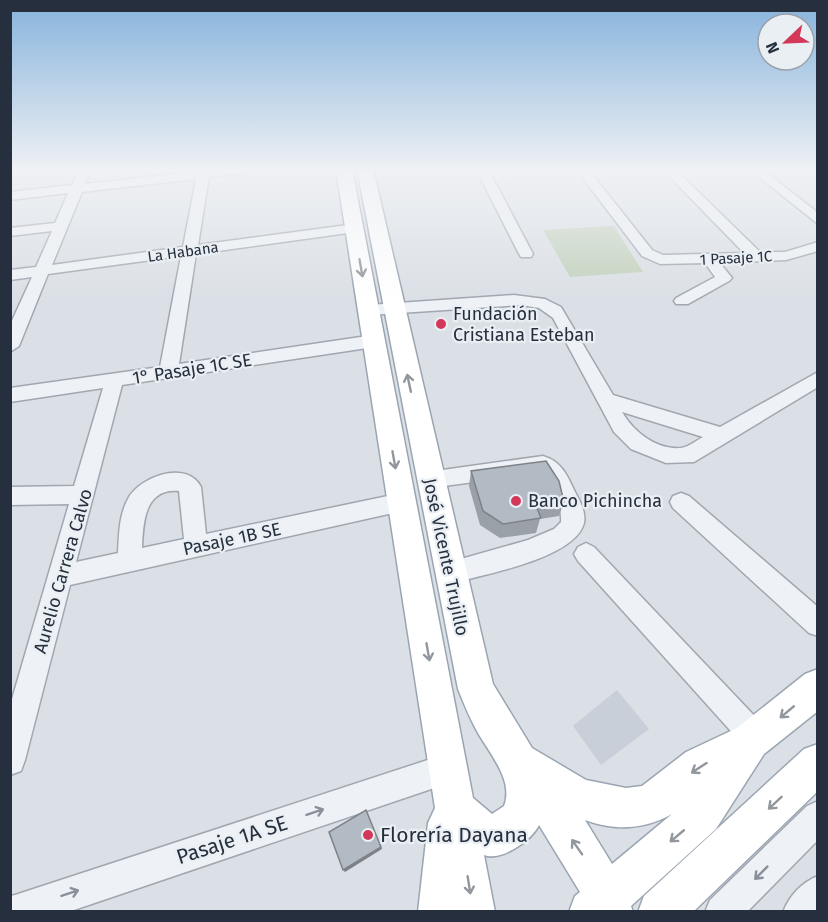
<svg xmlns="http://www.w3.org/2000/svg" width="828" height="922" font-family="'Fira Sans',sans-serif">
<style>
.built{fill:#c9cfd8}
.green{fill:#c2d1bc}
.lines{fill:none;stroke-linecap:round;stroke-linejoin:round}
.minor-casing{stroke:#a1a7b0;stroke-width:3}
.major-casing{stroke:#9aa5b2;stroke-width:3}
.minor{fill:#eef1f5;fill-rule:evenodd}
.major{fill:#fff;fill-rule:evenodd}
.wall{fill:#99a0a8}
.shaded-wall{fill:#7d8288}
.building{fill:#b2bac3;stroke:#7d8288;stroke-width:1.5}
.oneway{stroke:#92979e}
.oneway2{stroke:#8a9099}
.poi-dot{fill:#d33859;stroke:#eaeff4;stroke-width:2}
.labels{text-anchor:middle;stroke-width:4.5;stroke-linejoin:round;paint-order:stroke}
.far-street-label{font-size:15px;fill:#252f3d;stroke:#eaeff4}
.poi-label{font-size:18px;fill:#252f3d;stroke:#eaeff4;text-anchor:start}
.street-label{font-size:18px;fill:#252f3d;stroke:#eaeff4}
.near-poi-label{font-size:21px;fill:#252f3d;stroke:#eaeff4;text-anchor:start}
.near-street-label{font-size:21px;fill:#252f3d;stroke:#eaeff4}
</style>
<rect width="100%" height="100%" fill="#dbe0e6"/>
<path class="built" d="M 617,690 L 649,729 L 601,765 L 573,726 Z"/>
<path class="green" d="M 614,226 L 643,272 L 570,277 L 543,230 Z"/>
<g class="lines">
<defs>
<g id="minor">
<path d="M 79,169 L 91,169 L 85,184 L 198,171 L 198,169 L 254,169 L 248,173 L 209,177 L 198,245 L 355,224 L 362,228 L 355,232 L 196,254 L 179,364 L 374,335 L 383,341 L 374,347 L 122,385 L 76,562 L 118,553 C 119,534 119,514 129,497 C 142,476 187,460 201,487 L 206,534 L 402,493 L 410,496 L 413,502 L 410,508 L 402,511 L 70,585 L 25,760 L 21,771 L 10,775 L 10,706 L 69,504 L 10,505 L 10,487 L 74,486 L 103,388 L 10,402 L 10,388 L 160,367 L 181,256 L 48,274 L 19,346 L 10,352 L 10,325 L 32,277 L 10,280 L 10,270 L 36,267 L 52,231 L 10,236 L 10,228 L 55,223 L 68,193 L 10,200 L 10,192 L 72,185 ZM 196,179 L 183,247 L 52,265 L 82,192 ZM 179,491 L 184,539 L 142,548 C 143,521 145,488 179,491 Z"/>
<path d="M 476,169 L 488,169 L 533,254 L 531,257 L 521,257 L 519,254 Z"/>
<path d="M 576,169 L 588,169 L 652,250 L 663,255 L 744,253 L 662,169 L 675,169 L 760,252 L 785,252 L 818,242 L 818,251 L 786,260 L 720,263 L 732,278 L 729,281 L 688,304 L 676,304 L 674,301 L 676,298 L 715,277 L 705,263 L 660,264 L 642,256 Z"/>
<path d="M 749,169 L 762,169 L 818,213 L 818,224 Z"/>
<path d="M 514,295 L 545,299 L 561,307 L 613,395 L 720,427 L 818,372 L 818,387 L 694,462 L 666,463 L 631,449 L 614,432 L 553,318 L 539,308 L 521,305 L 369,315 L 361,310 L 369,305 ZM 622,412 L 703,437 C 697,440 689,447 681,448 C 656,450 634,432 622,412 Z"/>
<path d="M 543,456 C 562,462 567,475 575,492 C 580,501 586,512 584,523 C 575,559 481,575 449,584 L 440,581 L 437,573 L 440,565 L 528,540 L 554,529 L 561,522 C 562,506 553,483 541,473 L 429,488 L 421,485 L 418,479 L 421,473 Z"/>
<path d="M 681,493 L 689,496 L 818,607 L 818,636 L 809,633 L 673,508 L 670,502 L 673,496 Z"/>
<path d="M 586,543 L 594,547 L 766,728 L 771,738 L 766,748 L 756,753 L 746,748 L 578,561 L 574,554 L 578,547 Z"/>
<path d="M 449,753 L 460,757 L 464,768 L 460,779 L 449,783 L 68,912 L 10,912 L 10,896 L 15,895 Z"/>
<path d="M 818,801 L 818,840 L 747,912 L 705,912 L 710,900 L 807,806 Z"/>
<path d="M 818,876 L 818,912 L 783,912 C 790,895 801,883 818,876 Z"/>
</g>
<g id="major">
<path d="M 336,169 L 352,169 L 473,798 L 492,814 L 504,806 C 514,781 490,754 478,733 C 470,719 464,704 458,689 L 357,169 L 373,169 L 493,684 L 532,748 L 586,780 L 626,788 L 642,786 L 686,752 L 737,728 L 805,674 L 818,669 L 818,711 L 764,754 L 716,829 L 631,906 L 633,912 L 569,912 L 575,896 L 580,892 L 539,825 C 532,840 501,862 484,855 L 495,912 L 418,912 L 428,823 L 435,808 ZM 672,814 L 612,864 L 585,820 C 616,831 643,830 672,814 Z"/>
<path d="M 818,744 L 818,791 L 693,912 L 638,912 L 644,896 L 804,749 Z"/>
</g>
</defs>
<use href="#minor" class="minor-casing"/>
<use href="#major" class="major-casing"/>
<use href="#minor" class="minor"/>
<use href="#major" class="major"/>
</g>
<path class="wall" d="M 471,471 L 564,502 L 559,516 L 540,519 L 536,533 L 500,538 L 480,525 L 469,486 Z"/>
<path class="shaded-wall" d="M 366,810 L 382,849 L 345,872 L 343,870 Z"/>
<g class="building">
<path d="M 546,461 L 559,481 L 564,502 L 536,506 L 541,518 L 503,524 L 483,511 L 471,471 Z"/>
<path d="M 366,810 L 381,847 L 343,870 L 329,832 Z"/>
</g>
<defs><path id="oneway-shaft" d="M-6 0H5M1.5-3L5.5 0L1.5 3" fill="none" stroke-width="1.6" stroke-linecap="round" stroke-linejoin="round" transform="scale(1.5)"/></defs>
<g class="oneway">
<use href="#oneway-shaft" transform="translate(361 268) rotate(80)"/>
<use href="#oneway-shaft" transform="translate(409 383) rotate(-102)"/>
<use href="#oneway-shaft" transform="translate(394 460) rotate(80)"/>
<use href="#oneway-shaft" transform="translate(428 652) rotate(80)"/>
<use href="#oneway-shaft" transform="translate(787 712) rotate(140)"/>
<use href="#oneway-shaft" transform="translate(699 768) rotate(147)"/>
<use href="#oneway-shaft" transform="translate(775 803) rotate(137)"/>
<use href="#oneway-shaft" transform="translate(677 836) rotate(140)"/>
<use href="#oneway-shaft" transform="translate(577 847) rotate(-125)"/>
<use href="#oneway-shaft" transform="translate(469 885) rotate(81)"/>
</g>
<g class="oneway2">
<use href="#oneway-shaft" transform="translate(315 812) rotate(-18)"/>
<use href="#oneway-shaft" transform="translate(761 873) rotate(135)"/>
<use href="#oneway-shaft" transform="translate(70 893) rotate(-18)"/>
</g>
<linearGradient id="sky" x2="0" y2="1"><stop stop-color="#86b3dc"/><stop offset="0.57" stop-color="#eff1f4"/><stop offset="1" stop-color="#eff1f4" stop-opacity="0"/></linearGradient>
<rect width="828" height="298" fill="url(#sky)"/>
<g class="poi-dot">
<circle cx="441" cy="324" r="6"/>
<circle cx="516" cy="501" r="6"/>
<circle cx="368" cy="835" r="6"/>
</g>
<g class="labels">
<g class="far-street-label">
<text transform="translate(183 252) rotate(-8)" y="5">La Habana</text>
<text transform="translate(736 258) rotate(-3)" y="5">1 Pasaje 1C</text>
</g>
<g class="poi-label">
<text x="453" y="320">Fundación<tspan x="453" dy="21">Cristiana Esteban</tspan></text>
<text x="528" y="507">Banco Pichincha</text>
</g>
<g class="street-label">
<text transform="translate(192 369) rotate(-9)" y="6">1° Pasaje 1C SE</text>
<text transform="translate(232 539) rotate(-12)" y="6">Pasaje 1B SE</text>
<text transform="translate(446 557) rotate(78)" y="6">José Vicente Trujillo</text>
<text transform="translate(63 571) rotate(-74)" y="6">Aurelio Carrera Calvo</text>
</g>
<g class="near-poi-label">
<text x="380" y="842">Florería Dayana</text>
</g>
<g class="near-street-label">
<text transform="translate(232 840) rotate(-18)" y="7">Pasaje 1A SE</text>
</g>
</g>
<rect width="828" height="922" fill="none" stroke="#252f3d" stroke-width="24"/>
<g transform="translate(786 42) rotate(247)"><circle r="28" fill="#eaeff4" stroke="#9ba2ab" stroke-width="1.5"/>
<path d="M0-4.5L10 22L0 15L-10 22Z" fill="#d33859"/>
<text y="-9" font-size="16" font-weight="bold" text-anchor="middle" fill="#252f3d">N</text>
</g>
</svg>
